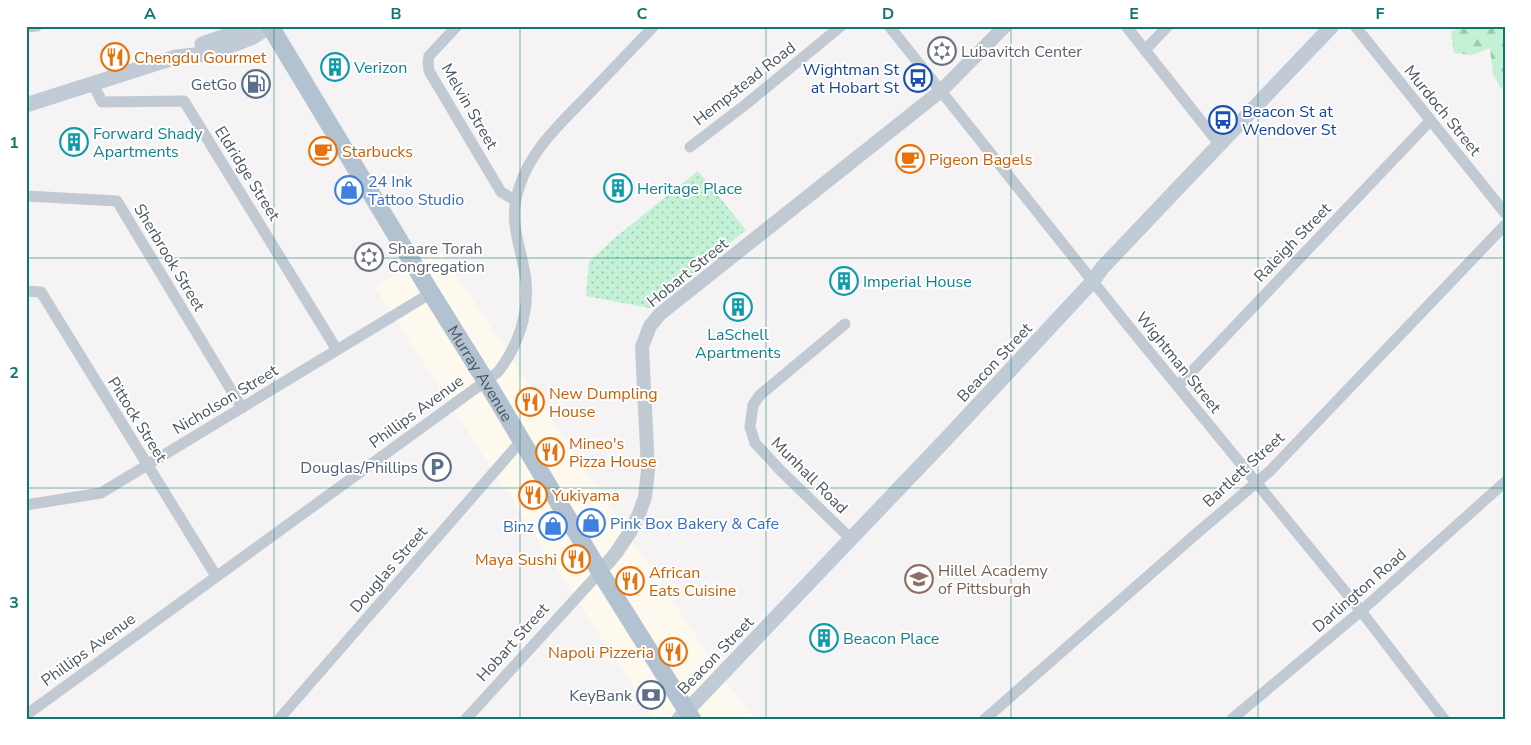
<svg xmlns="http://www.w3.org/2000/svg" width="1531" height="745" font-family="'Nunito Sans',sans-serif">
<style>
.commercial{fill:#fdf9ef}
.forest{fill:url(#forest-firs)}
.park{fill:url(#park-dots)}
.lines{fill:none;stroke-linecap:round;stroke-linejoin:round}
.minor{stroke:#c1cad2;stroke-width:11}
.tertiary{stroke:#c1cad2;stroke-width:14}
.secondary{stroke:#c1cbd6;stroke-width:15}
.primary{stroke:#b3c2d1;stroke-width:18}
.grid{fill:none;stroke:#0f766e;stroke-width:1;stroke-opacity:0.55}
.labels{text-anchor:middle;stroke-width:4;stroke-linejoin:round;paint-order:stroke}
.worship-label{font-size:16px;fill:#5b616d;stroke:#fff;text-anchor:start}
.food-label{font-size:16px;fill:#c56008;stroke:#fff;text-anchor:start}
.culture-label{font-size:16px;fill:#0d838f;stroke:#fff;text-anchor:start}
.transit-label{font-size:16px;fill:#164399;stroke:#fff;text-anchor:end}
.street-label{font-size:16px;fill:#4a5661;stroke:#fff}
.service-label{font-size:16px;fill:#4e5e75;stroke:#fff;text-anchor:end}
.shop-label{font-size:16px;fill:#366cbe;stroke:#fff;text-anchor:start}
.education-label{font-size:16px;fill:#785e54;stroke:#fff;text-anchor:start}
.neatline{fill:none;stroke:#0f766e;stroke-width:2}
.grid-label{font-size:16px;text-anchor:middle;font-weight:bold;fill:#0f766e}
</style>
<defs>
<pattern id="forest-firs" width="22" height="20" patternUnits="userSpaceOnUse" patternTransform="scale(1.25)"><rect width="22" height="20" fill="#c3f1d5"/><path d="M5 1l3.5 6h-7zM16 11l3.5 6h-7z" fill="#a0c6b0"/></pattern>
<pattern id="park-dots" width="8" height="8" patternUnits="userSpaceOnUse" patternTransform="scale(1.25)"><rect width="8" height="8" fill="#c3f1d5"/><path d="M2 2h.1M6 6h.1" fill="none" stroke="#a0c6b0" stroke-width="1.8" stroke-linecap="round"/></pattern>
</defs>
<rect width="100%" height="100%" fill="#f5f3f3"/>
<path class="commercial" d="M 438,248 L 727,683 L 756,719 L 654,719 L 375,288 Z"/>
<path class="forest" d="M 1472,26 L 1505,26 L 1505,83 L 1501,89 L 1493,74 L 1490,48 L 1472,55 L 1454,53 L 1451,31 Z"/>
<path class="park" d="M 698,171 L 746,230 L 649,308 L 586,296 L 589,262 L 611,241 Z"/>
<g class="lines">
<g class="minor">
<path d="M 457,26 L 429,56 L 428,62 L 429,71 L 501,192 L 515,200"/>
<path d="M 889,26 L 1126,323 L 1361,611 L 1444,719"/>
<path d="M 1126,26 L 1220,145"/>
<path d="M 1355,26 L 1505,213"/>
<path d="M 26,27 L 37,26"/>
<path d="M 1145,50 L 1168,26"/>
<path d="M 93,84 L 102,102 L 184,101 L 337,350"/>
<path d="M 690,147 L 745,105 L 841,26"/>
<path d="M 26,196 L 117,201 L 242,408"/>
<path d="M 26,291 L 41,292 L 216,576"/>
<path d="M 845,324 L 760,395 L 753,405 L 750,427 L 755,443 L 781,471 L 851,539"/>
<path d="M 1178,386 L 1430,121"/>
<path d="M 26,505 L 101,493 L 431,293"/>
<path d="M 26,715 L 498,372 C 518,346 529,314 526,281 C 522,247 507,223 519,188 C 530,151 560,124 586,97 C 608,74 631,50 654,26"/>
<path d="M 279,719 L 521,441"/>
<path d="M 466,719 L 600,572"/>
<path d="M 985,719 L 1196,534 L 1270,471 L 1505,225"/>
<path d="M 1232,719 L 1361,611 L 1505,482"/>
</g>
<path class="tertiary" d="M 600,572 L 616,553 L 630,532 L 639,514 L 645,497 L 648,470 L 642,347 L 650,326 L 660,314 L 942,90 L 1005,26"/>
<g class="secondary">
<path d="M 202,44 L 236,32 L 246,26"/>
<path d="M 26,105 L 176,57 L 203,54 L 238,43 L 253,37 L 270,26"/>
<path d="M 679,719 L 948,437 L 1093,281 L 1102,268 L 1332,26"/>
</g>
<path class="primary" id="s1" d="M 270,26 L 431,293 L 492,391 L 600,572 L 692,719"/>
</g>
<path class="grid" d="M 274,26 L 274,719M 520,26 L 520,719M 766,26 L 766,719M 1011,26 L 1011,719M 1258,26 L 1258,719M 26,258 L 1505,258M 26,488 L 1505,488"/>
<defs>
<symbol id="synagogue-ring" viewBox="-11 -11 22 22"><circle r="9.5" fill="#fff" stroke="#6b7280" stroke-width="1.5"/><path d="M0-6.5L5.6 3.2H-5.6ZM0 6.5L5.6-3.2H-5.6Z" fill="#6b7280"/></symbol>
<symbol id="restaurant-ring" viewBox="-11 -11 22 22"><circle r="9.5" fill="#fff" stroke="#e8710a" stroke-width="1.5"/><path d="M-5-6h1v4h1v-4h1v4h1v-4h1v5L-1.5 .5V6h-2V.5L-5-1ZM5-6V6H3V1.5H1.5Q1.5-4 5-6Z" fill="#e8710a"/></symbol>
<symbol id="building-ring" viewBox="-11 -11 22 22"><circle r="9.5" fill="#fff" stroke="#0f9aa8" stroke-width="1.5"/><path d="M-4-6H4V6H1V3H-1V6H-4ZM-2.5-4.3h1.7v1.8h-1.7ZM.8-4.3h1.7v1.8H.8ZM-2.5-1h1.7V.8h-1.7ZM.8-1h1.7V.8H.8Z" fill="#0f9aa8"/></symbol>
<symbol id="bus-ring" viewBox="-11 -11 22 22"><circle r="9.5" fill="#fff" stroke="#1a4fb4" stroke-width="1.5"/><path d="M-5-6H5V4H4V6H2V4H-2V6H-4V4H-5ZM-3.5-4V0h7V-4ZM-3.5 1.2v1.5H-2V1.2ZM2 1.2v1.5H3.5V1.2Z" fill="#1a4fb4"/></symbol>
<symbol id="fuel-ring" viewBox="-11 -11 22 22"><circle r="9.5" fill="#fff" stroke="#5c6f8a" stroke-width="1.5"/><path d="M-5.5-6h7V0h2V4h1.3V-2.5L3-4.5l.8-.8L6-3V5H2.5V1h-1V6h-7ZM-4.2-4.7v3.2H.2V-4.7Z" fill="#5c6f8a"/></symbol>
<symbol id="cafe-ring" viewBox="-11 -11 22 22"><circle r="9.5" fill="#fff" stroke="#e8710a" stroke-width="1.5"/><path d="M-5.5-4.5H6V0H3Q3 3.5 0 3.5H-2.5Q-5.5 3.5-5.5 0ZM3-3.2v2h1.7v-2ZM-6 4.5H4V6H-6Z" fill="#e8710a"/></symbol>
<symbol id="shop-ring" viewBox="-11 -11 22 22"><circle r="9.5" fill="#fff" stroke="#3f7fe0" stroke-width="1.5"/><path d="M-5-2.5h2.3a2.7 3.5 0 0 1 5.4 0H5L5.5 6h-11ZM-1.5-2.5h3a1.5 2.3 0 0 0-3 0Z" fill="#3f7fe0"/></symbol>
<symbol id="parking-ring" viewBox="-11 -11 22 22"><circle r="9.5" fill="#fff" stroke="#5c6f8a" stroke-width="1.5"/><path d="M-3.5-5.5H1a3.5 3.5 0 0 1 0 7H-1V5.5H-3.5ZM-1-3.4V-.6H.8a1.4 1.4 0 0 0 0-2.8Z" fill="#5c6f8a"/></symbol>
<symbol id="school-ring" viewBox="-11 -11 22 22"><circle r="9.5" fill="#fff" stroke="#8d6e63" stroke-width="1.5"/><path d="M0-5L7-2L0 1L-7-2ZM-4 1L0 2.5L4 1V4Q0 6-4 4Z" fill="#8d6e63"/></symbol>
<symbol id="bank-ring" viewBox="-11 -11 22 22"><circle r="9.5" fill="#fff" stroke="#5c6f8a" stroke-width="1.5"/><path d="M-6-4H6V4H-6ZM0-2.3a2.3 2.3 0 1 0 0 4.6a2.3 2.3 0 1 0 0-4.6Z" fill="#5c6f8a"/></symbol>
</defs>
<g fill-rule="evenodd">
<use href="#synagogue-ring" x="926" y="35" width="32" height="32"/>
<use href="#restaurant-ring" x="99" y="41" width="32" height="32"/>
<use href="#building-ring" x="319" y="51" width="32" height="32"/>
<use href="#bus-ring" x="902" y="62" width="32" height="32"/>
<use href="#fuel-ring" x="240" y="68" width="32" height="32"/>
<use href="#bus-ring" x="1207" y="104" width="32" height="32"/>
<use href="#building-ring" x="58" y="126" width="32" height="32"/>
<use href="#cafe-ring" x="307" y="135" width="32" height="32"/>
<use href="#cafe-ring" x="894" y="143" width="32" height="32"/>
<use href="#building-ring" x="602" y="172" width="32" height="32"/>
<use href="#shop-ring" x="333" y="174" width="32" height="32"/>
<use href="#synagogue-ring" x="353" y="241" width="32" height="32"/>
<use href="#building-ring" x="828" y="265" width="32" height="32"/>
<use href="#building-ring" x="722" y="291" width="32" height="32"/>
<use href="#restaurant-ring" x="514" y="386" width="32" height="32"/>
<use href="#restaurant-ring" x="534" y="436" width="32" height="32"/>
<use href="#parking-ring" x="421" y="451" width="32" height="32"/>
<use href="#restaurant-ring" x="517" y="479" width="32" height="32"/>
<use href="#shop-ring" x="575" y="507" width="32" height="32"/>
<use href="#shop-ring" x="537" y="510" width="32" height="32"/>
<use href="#restaurant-ring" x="560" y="543" width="32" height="32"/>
<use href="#school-ring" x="903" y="563" width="32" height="32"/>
<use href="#restaurant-ring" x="614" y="565" width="32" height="32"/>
<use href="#building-ring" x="808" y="622" width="32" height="32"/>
<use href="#restaurant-ring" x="657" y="636" width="32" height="32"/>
<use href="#bank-ring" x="635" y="679" width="32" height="32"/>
</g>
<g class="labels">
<g class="worship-label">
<text x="961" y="57">Lubavitch Center</text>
<text x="388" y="254">Shaare Torah<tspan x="388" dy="18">Congregation</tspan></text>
</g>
<g class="food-label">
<text x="134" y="63">Chengdu Gourmet</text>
<text x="342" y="157">Starbucks</text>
<text x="929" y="165">Pigeon Bagels</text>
<text x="549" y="399">New Dumpling<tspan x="549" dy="18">House</tspan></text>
<text x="569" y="449">Mineo's<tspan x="569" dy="18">Pizza House</tspan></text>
<text x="552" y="501">Yukiyama</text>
<text x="557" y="565" text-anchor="end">Maya Sushi</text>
<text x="649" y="578">African<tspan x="649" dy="18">Eats Cuisine</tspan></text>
<text x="654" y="658" text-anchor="end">Napoli Pizzeria</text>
</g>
<g class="culture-label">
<text x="354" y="73">Verizon</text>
<text x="93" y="139">Forward Shady<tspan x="93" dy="18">Apartments</tspan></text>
<text x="637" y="194">Heritage Place</text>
<text x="863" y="287">Imperial House</text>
<text x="738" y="340" text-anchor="middle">LaSchell<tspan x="738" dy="18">Apartments</tspan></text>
<text x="843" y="644">Beacon Place</text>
</g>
<g class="transit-label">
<text x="899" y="75">Wightman St<tspan x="899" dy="18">at Hobart St</tspan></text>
<text x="1242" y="117" text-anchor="start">Beacon St at<tspan x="1242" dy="18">Wendover St</tspan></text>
</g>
<g class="street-label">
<text transform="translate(744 83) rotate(-38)" y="6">Hempstead Road</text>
<text transform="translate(470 106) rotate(60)" y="6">Melvin Street</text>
<text transform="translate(1443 110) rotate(51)" y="6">Murdoch Street</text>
<text transform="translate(248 173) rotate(58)" y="6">Eldridge Street</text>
<text transform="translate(1292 242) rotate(-46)" y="6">Raleigh Street</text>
<text transform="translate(170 257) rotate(59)" y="6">Sherbrook Street</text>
<text transform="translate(687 272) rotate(-39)" y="6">Hobart Street</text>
<text transform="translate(994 362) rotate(-47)" y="6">Beacon Street</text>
<text transform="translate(1179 362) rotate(51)" y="6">Wightman Street</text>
<text dy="6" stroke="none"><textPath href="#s1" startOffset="406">Murray Avenue</textPath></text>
<text transform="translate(225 399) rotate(-31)" y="6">Nicholson Street</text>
<text transform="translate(416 411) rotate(-36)" y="6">Phillips Avenue</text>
<text transform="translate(138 419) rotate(58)" y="6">Pittock Street</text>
<text transform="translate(1243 469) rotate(-42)" y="6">Bartlett Street</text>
<text transform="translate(810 475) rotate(45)" y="6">Munhall Road</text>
<text transform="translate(388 569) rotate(-49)" y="6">Douglas Street</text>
<text transform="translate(1359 590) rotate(-41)" y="6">Darlington Road</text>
<text transform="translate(512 642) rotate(-48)" y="6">Hobart Street</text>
<text transform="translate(88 649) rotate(-36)" y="6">Phillips Avenue</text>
<text transform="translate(715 655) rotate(-46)" y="6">Beacon Street</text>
</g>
<g class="service-label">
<text x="237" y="90">GetGo</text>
<text x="418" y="473">Douglas/Phillips</text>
<text x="632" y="701">KeyBank</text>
</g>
<g class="shop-label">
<text x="368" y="187">24 Ink<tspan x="368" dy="18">Tattoo Studio</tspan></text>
<text x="610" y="529">Pink Box Bakery &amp; Cafe</text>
<text x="534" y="532" text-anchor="end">Binz</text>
</g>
<g class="education-label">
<text x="938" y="576">Hillel Academy<tspan x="938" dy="18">of Pittsburgh</tspan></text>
</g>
</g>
<rect width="1531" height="745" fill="none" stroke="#ffffff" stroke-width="55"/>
<rect x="28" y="28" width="1476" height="690" class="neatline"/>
<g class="grid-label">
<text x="150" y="19">A</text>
<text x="396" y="19">B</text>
<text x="642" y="19">C</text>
<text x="888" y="19">D</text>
<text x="1134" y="19">E</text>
<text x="1380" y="19">F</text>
<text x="14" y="148">1</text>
<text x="14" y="378">2</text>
<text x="14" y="608">3</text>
</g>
</svg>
